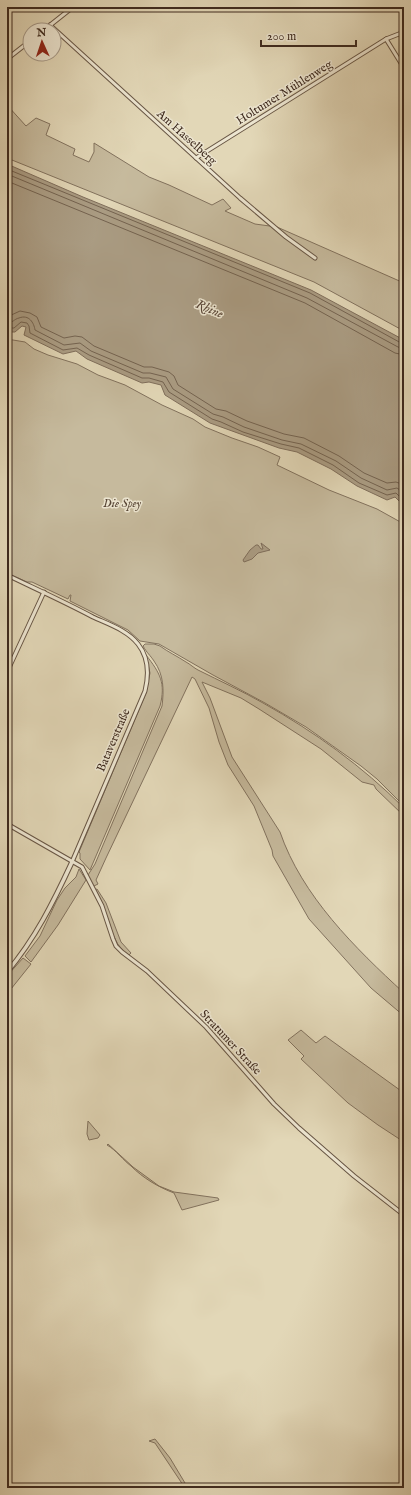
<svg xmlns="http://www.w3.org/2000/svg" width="411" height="1495" font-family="'IM FELL English',serif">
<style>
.green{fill:#c6ba9d;stroke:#82725e}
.water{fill:#aa9c83;stroke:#7f6e5b}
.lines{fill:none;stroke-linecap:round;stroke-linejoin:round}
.shore{stroke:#746350;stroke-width:1}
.minor-casing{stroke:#675544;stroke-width:5}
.tertiary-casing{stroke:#675544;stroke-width:5.5}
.minor{stroke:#ece5d0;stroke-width:3}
.tertiary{stroke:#ece5d0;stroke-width:3.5}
.labels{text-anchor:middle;stroke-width:3;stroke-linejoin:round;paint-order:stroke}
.street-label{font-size:12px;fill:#3e2a1e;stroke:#ece5d0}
.park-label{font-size:12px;font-style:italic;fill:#594737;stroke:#ece5d0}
.water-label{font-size:13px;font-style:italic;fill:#594637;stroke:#ece5d0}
</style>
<rect width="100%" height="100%" fill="#e2d7b7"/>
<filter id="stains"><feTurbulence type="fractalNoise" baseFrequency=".005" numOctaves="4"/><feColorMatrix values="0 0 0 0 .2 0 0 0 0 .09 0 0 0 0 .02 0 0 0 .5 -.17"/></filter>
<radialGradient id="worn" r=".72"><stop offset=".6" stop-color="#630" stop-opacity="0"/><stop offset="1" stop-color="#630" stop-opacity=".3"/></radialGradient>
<g class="green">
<path d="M 7,105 L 26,126 L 36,118 L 50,124 L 46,135 L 75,149 L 73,155 L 89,162 L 94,152 L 94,143 L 149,177 L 169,185 L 212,205 L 223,199 L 231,208 L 225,211 L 255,224 L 277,227 L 404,283 L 404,331 L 314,282 L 7,158 Z"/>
<path d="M 7,339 L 25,342 L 34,349 L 48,355 L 77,364 L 98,375 L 125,385 L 162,405 L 193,419 L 205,427 L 232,438 L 258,447 L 280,457 L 277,465 L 329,490 L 377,509 L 404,524 L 404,806 L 377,779 L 361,766 L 306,727 L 265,703 L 213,675 L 159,644 L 140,641 L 128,630 L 70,601 L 71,595 L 70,595 L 68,599 L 32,582 L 27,582 L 7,573 Z"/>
<path d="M 145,644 L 154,644 L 160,646 C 168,652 177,656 186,662 C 190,664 194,668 198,670 C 220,681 242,691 263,703 C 315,732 362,766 404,808 L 404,816 L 376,789 L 374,785 L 362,782 L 321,749 L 259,709 L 241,698 L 202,682 L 210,698 L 232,757 L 280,832 C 302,896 355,948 404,993 L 404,1016 L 371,988 L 309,919 L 273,856 L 272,850 L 254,806 L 228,765 L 219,742 L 209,708 L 195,679 L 192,677 L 106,858 L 96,880 L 98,884 L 92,887 L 88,875 L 95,864 L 162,706 C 164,690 164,675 154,661 C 150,655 147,653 143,646 Z"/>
<path d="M 146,655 C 160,673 166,683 160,706 L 90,870 L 80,859 L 80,853 L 79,852 L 146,693 L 150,673 Z"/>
<path d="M 79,869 L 86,880 L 58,925 L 31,962 L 25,956 L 40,936 L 57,900 L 65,888 L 76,877 Z"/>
<path d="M 97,889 L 106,903 L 121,942 L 131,953 L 129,955 C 115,946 113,934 108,919 C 104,909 99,900 94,890 Z"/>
<path d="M 23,958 L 31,964 L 7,994 L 7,976 Z"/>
<path d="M 301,1030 L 316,1043 L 325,1036 L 404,1093 L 404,1142 L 378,1125 L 348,1103 L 301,1059 L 304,1056 L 288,1040 Z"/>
<path d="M 88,1121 L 100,1135 L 98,1138 L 89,1140 L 87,1134 Z"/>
<path d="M 108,1144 L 133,1167 L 159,1186 L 174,1192 L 218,1198 L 219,1200 L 182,1210 L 174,1193 C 158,1187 143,1178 131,1166 C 123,1160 116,1150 107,1145 Z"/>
<path d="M 155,1439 L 170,1458 L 188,1488 L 185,1488 L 155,1443 L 149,1441 Z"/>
</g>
<g class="water">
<path d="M 7,164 L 83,197 L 311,290 L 404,340 L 404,506 L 395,497 L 387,500 L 357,486 L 331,469 L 297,452 L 279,448 L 210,423 L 165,395 L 161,385 L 149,382 L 142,383 L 87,359 L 76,351 L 63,354 L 24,335 L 26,327 L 22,326 L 15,332 L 7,332 Z"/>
<path d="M 261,543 L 270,550 L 258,553 L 252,559 L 244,562 L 243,560 L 250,550 L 256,545 L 258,545 L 261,549 L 263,549 Z"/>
</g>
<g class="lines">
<g class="shore">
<path d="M 7,169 L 310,293 L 401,343 L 404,344"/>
<path d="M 7,174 L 307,298 L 398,347 L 404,349"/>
<path d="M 7,181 L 305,303 L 395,353 L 404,355"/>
<path d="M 7,317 L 20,311 L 30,313 L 37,317 L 41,327 L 64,338 L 75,336 L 82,337 L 94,346 L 144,367 L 152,367 L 169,372 L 174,376 L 178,385 L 216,409 L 226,411 L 247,421 L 284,434 L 304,438 L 339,456 L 364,473 L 387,483 L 396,482 L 404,485"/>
<path d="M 7,323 C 13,323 14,319 19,318 C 29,314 34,323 35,330 L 64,345 L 80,343 L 91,351 L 143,373 L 150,373 L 166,377 L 173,389 L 213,414 L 223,417 L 244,427 L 282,440 L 301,444 L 336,461 L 361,478 L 387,490 L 397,488 L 404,493"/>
<path d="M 7,328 L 14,328 L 21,322 L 27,323 L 29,326 L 30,333 L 63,350 L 77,348 L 89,355 L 142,378 L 149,378 L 163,382 L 169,392 L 212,419 L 221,422 L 243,432 L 281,444 L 299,448 L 333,465 L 359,483 L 387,495 L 396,493 L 404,501"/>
</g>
<defs>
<g id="minor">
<path d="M 50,25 L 240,198 L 286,237 L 315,258"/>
<path d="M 44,30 L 73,7"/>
<path d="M 386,39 L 404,68"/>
<path d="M 7,59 L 30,41"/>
<path d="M 196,158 L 386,39 L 404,32"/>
<path d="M 7,575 C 36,589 65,602 93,617 C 108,624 127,630 138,644 C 149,658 149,675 145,691 L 72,862"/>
<path d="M 7,672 L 44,592"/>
<path d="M 7,824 L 82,867 L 102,906 L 113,939 L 116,946 L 122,952 L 147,971 L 206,1027 L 274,1104 L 299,1128 L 354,1176 L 404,1215"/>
</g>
<path id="tertiary" d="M 7,972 C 35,939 54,901 72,862"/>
</defs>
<use href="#minor" class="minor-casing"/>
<use href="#tertiary" class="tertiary-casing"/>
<use href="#minor" class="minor"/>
<use href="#tertiary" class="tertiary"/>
</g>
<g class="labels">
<g class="street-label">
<text transform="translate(284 92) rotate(-32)" y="4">Holtumer Mühlenweg</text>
<text transform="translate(187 137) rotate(42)" y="4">Am Hasselberg</text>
<text transform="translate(113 740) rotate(-67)" y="4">Bataverstraße</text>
<text transform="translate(231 1042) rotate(47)" y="4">Stratumer Straße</text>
</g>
<g class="park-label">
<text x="122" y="507">Die Spey</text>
</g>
<g class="water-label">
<text transform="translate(210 308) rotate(23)" y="5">Rhine</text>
</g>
</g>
<rect width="411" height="1495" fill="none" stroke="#e2d7b7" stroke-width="24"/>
<rect x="8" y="8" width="395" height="1479" fill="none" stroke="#3e2a1e" stroke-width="2"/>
<rect x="12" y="12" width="387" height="1471" fill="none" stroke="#3e2a1e"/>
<g transform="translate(42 42) rotate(357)"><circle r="19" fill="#ece5d0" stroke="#a69a89"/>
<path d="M0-3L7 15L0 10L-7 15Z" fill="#8f2418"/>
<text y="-6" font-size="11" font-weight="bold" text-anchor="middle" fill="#3e2a1e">N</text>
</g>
<path d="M261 40v6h95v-6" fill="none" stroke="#3e2a1e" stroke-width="2"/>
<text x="267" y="40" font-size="12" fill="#3e2a1e" stroke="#ece5d0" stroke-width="3" paint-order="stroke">200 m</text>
<rect width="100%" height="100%" filter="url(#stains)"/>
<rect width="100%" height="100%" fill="url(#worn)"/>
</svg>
